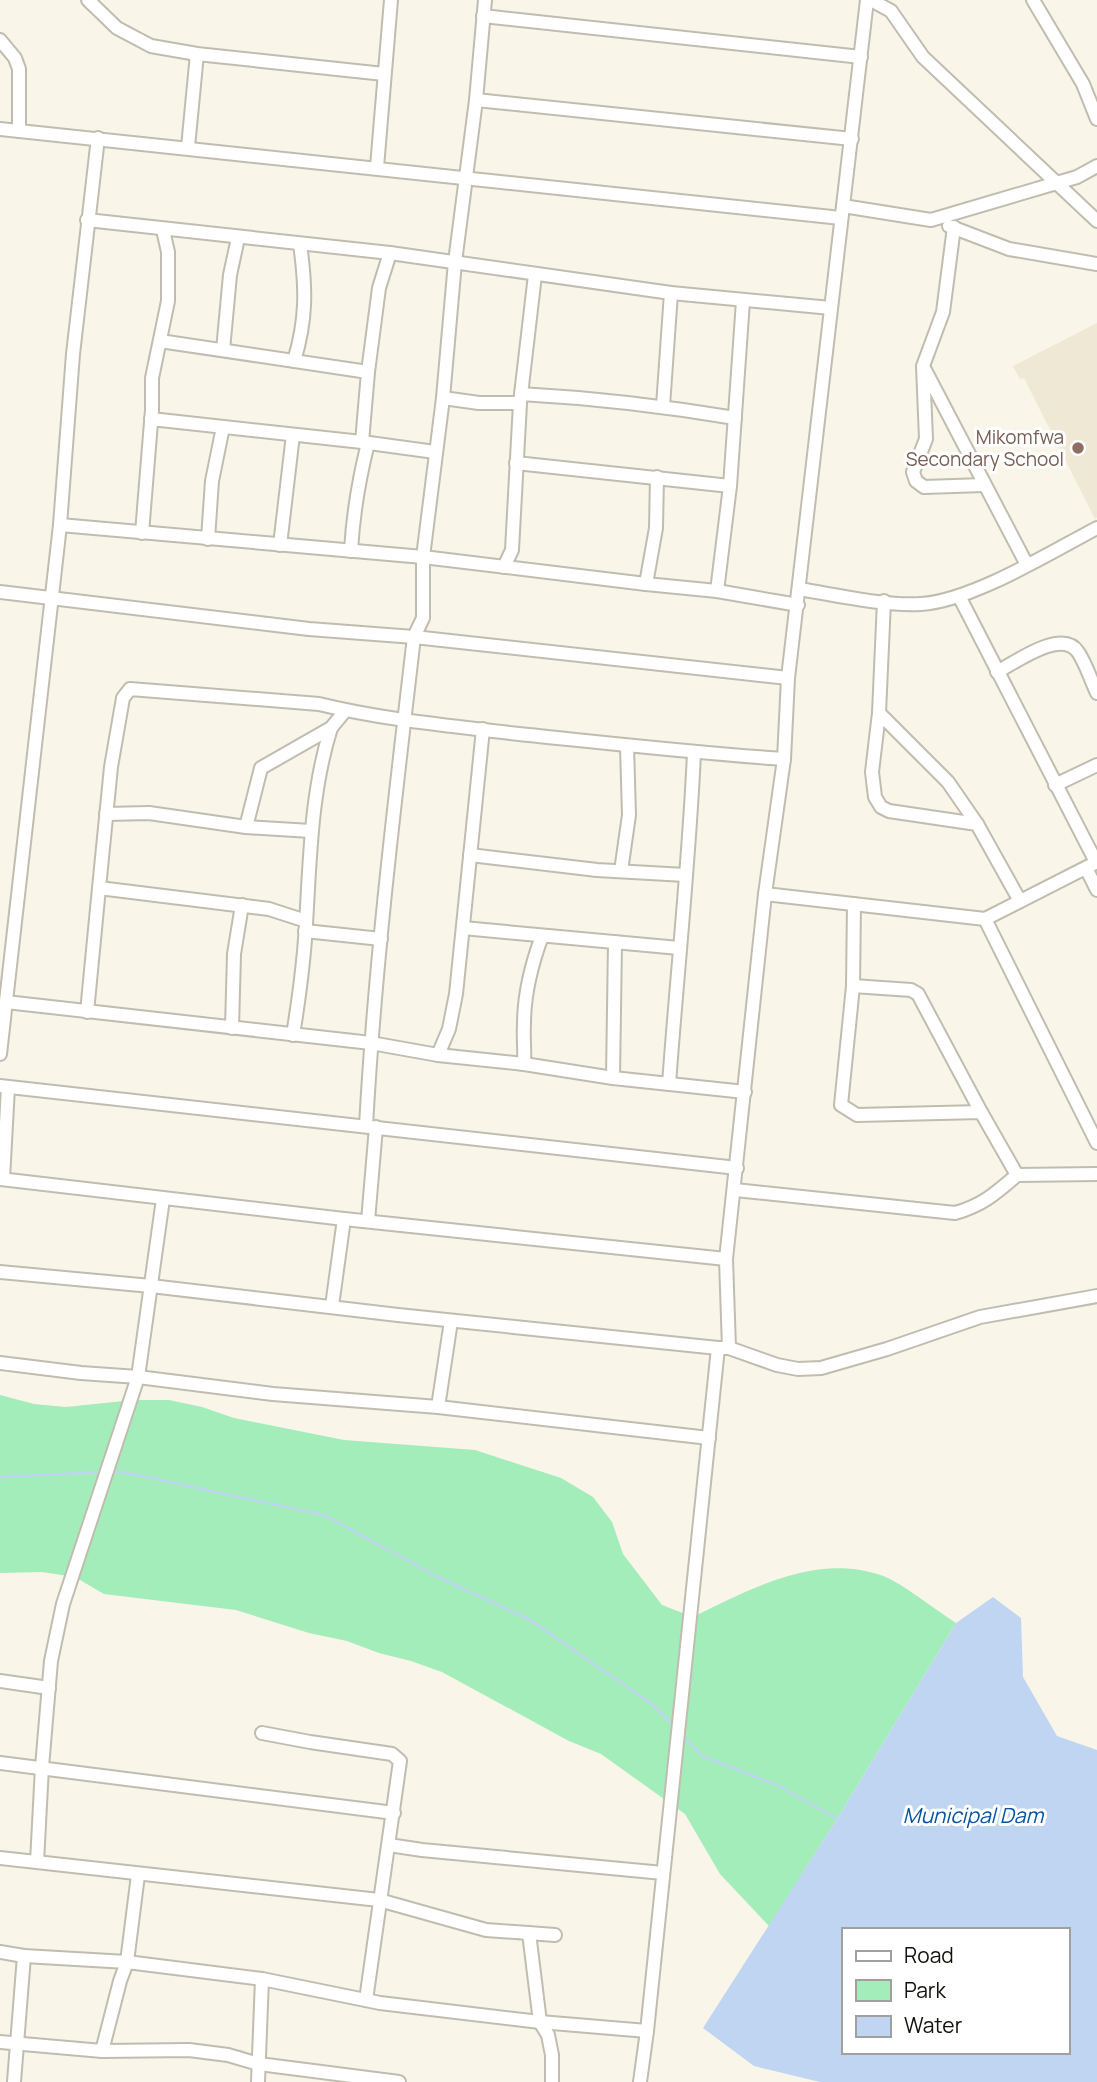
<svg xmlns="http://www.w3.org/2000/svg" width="1097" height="2082" font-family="Manrope,sans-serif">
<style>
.built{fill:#eee8d4}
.green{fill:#a2edb9}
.water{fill:#c0d5f1;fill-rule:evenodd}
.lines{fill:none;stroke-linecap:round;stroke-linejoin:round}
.stream{stroke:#c0d5f1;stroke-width:2.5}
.minor-casing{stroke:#c0bdb0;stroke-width:16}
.minor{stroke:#fff;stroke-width:12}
.education-dot{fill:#8d6e63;stroke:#fff;stroke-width:2.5}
.labels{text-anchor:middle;stroke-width:6;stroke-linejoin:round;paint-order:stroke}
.education-label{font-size:19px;fill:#785e54;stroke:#fff;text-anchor:end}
.water-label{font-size:21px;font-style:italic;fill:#0654a0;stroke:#fff}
</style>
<rect width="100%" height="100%" fill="#f9f5e8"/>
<path class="built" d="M 1097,323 L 1097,517 L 1095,519 L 1024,378 L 1020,379 L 1013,366 Z"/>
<path class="green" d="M 0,1395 L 34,1404 L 66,1407 L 133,1400 L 169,1400 L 202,1407 L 234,1418 L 344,1440 L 475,1450 L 561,1478 L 593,1497 L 612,1522 L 623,1554 L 662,1605 L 693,1617 C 751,1589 817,1552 883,1576 C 902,1583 937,1611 956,1623 L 837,1819 L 769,1926 L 720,1874 L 685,1814 L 601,1754 L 569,1741 L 442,1672 L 411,1661 L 379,1653 L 347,1641 L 309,1633 L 236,1610 L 104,1594 L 75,1577 L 42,1572 L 0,1573 Z"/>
<path class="water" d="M 993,1597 L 1021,1618 L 1023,1677 L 1057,1736 L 1097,1750 L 1097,2082 L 820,2082 L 754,2066 L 703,2028 L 837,1819 L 956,1623 ZM 843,1930 L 1067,1930 L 1067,2052 L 843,2052 Z"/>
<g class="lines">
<g class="stream">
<path d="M 112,1472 L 123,1472 L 324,1515 L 438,1577 L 530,1620 L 652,1704 L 674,1726"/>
<path d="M 0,1477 L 102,1472"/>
<path d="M 683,1736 L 702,1756 L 777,1785 L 839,1820"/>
</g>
<defs>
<g id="minor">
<path d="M 88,0 L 117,28 L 151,46 L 197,54 L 384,74"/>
<path d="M 871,0 L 891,11 L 923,57 L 1097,221"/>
<path d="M 1033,0 L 1083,84 L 1097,119"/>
<path d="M 483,16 L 861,57"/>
<path d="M 0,40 L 15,58 L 19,69 L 19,131"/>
<path d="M 476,100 L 852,139"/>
<path d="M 0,129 L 841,218"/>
<path d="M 188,147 L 197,54"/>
<path d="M 377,167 L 391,0"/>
<path d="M 843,206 L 931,220 L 1077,177 L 1097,166"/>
<path d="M 87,220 L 390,253 L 671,293 L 831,308"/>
<path d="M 949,226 L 1009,249 L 1097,264"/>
<path d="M 954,227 L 943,312 L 923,366 L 926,439 L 913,472 L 916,481 L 924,487 L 984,485"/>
<path d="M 160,341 L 368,372 L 362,442"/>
<path d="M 223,350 L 230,275 L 238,238"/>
<path d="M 294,361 C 307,319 306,287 300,244"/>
<path d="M 925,370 L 1027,565"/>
<path d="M 368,372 L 379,288 L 390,253"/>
<path d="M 521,394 C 593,398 663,406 735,418"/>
<path d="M 443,398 L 479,403 L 520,403"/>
<path d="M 663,406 L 671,293"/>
<path d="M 151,419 L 362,442 L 435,452"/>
<path d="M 516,463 L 730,486"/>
<path d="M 60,525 L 423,557 L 646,584 L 717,591 L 798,605"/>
<path d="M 142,533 L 152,410 L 152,378 L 168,301 L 168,252 L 163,230"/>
<path d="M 208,539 L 212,481 L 223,427"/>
<path d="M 280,545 L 293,435"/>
<path d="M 351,551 C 353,514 359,479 368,443"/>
<path d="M 504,567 L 512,550 L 520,403 L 535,275"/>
<path d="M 646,584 L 656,528 L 657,477"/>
<path d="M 799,589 C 837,595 883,606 921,604 C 972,601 1051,552 1097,528"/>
<path d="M 717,591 L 730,486 L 743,301"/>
<path d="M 0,592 L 309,629 L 414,637 L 788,678"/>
<path d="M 959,596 L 1096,862"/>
<path d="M 884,601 L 879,713 L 872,772 L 875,797 L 881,807 L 889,811 L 977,824 L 1020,901"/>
<path d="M 997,672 C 1016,662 1062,628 1078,652 C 1086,664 1091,680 1097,693"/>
<path d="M 879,713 L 948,782 L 977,824"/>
<path d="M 1055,785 L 1097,765"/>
<path d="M 106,814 L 149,813 L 246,827 L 311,831"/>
<path d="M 246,827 L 261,768 L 331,728 L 345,711"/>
<path d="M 470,855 L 597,870 L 685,875"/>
<path d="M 1086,868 L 1097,890"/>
<path d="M 621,871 L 629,815 L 627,746"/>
<path d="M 99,888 L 111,767 L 123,698 L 130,689 L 319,704 C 384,720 453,726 519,734 C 607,743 695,753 784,759"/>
<path d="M 765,894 L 985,919 L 1097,862"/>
<path d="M 854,904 L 853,986 L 841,1105 L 857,1115 L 981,1112 L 1017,1175"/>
<path d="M 985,919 L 1097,1143"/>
<path d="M 463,928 L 679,948"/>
<path d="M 305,931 L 381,939"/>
<path d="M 853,986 L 911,990 L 918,994 L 981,1112"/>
<path d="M 6,1002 L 371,1043 L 438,1055 L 524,1064 L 613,1078 L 745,1092"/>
<path d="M 87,1012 L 99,888 L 269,909 L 306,921"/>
<path d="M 232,1028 L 234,954 L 242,905"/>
<path d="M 293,1035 C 299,998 304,961 306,924 C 310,858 311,791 331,728"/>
<path d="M 0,1054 L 60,525 L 73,354 L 98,138"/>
<path d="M 438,1055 L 449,1029 L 456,994 L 483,729"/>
<path d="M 524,1064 C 525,1051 523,1038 524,1024 C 524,995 532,963 542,936"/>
<path d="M 613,1078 L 615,942"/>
<path d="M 669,1084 C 677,974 689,864 694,753"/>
<path d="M 0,1086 L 737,1168"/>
<path d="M 366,1126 C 375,962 395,800 414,637 L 423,618 L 423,557 L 443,398 L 455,262 L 476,100 L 485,0"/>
<path d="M 0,1179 L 344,1219 L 726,1259"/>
<path d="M 3,1179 L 8,1087"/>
<path d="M 735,1190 L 955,1213 C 983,1205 996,1193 1017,1175 L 1097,1174"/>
<path d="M 368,1221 L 376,1127"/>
<path d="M 0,1272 L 151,1286 L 398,1315 L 718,1348"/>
<path d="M 332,1306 L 344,1219"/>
<path d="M 729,1348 L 777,1365 L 798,1369 L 821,1368 L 887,1349 L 980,1317 L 1097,1296"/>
<path d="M 0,1363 L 81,1373 L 138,1377 L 273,1394 L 438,1407 L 709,1438"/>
<path d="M 438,1407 L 451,1321"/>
<path d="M 0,1681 L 49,1688"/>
<path d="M 262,1733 L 310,1742 L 392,1754 L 400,1761 L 366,2000"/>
<path d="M 0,1763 L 394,1813"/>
<path d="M 389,1845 L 422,1850 L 663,1873"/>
<path d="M 0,1858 L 379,1900 L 486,1930 L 555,1935"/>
<path d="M 37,1862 L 42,1767 L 51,1661 L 63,1604 L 138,1377 L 163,1199"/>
<path d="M 529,1933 L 540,2022 L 548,2035 L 552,2055 L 552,2082"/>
<path d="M 0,1952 L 24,1956 L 127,1962 L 262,1979 L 380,2003 L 540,2022 L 647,2031"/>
<path d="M 0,2042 L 102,2051 L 189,2050 L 228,2055 L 259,2064 L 399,2082"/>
<path d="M 102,2051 L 120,1981 L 127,1962 L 138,1875"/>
<path d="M 14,2082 L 24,1956"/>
<path d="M 258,2082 L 262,1979"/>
<path d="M 640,2082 L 647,2031 L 718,1348 L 729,1348 L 726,1259 L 765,894 L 784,759 L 788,678 L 867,0"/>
</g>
</defs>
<use href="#minor" class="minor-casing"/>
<use href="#minor" class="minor"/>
</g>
<circle class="education-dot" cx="1078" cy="448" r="7"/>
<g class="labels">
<g class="education-label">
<text x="1064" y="444">Mikomfwa<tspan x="1064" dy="22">Secondary School</tspan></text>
</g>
<g class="water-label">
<text x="973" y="1823">Municipal Dam</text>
</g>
</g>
<rect x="842" y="1928" width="228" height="126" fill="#ffffff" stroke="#a0a09e" stroke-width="2"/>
<rect x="856" y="1951" width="35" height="10" fill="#ffffff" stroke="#a0a09e" stroke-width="2"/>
<text x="904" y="1963" font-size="21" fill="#12110d">Road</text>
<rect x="856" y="1980" width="35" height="21" fill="#a2edb9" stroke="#a0a09e" stroke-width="2"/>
<text x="904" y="1998" font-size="21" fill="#12110d">Park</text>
<rect x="856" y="2016" width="35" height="21" fill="#c0d5f1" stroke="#a0a09e" stroke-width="2"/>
<text x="904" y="2033" font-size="21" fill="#12110d">Water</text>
</svg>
